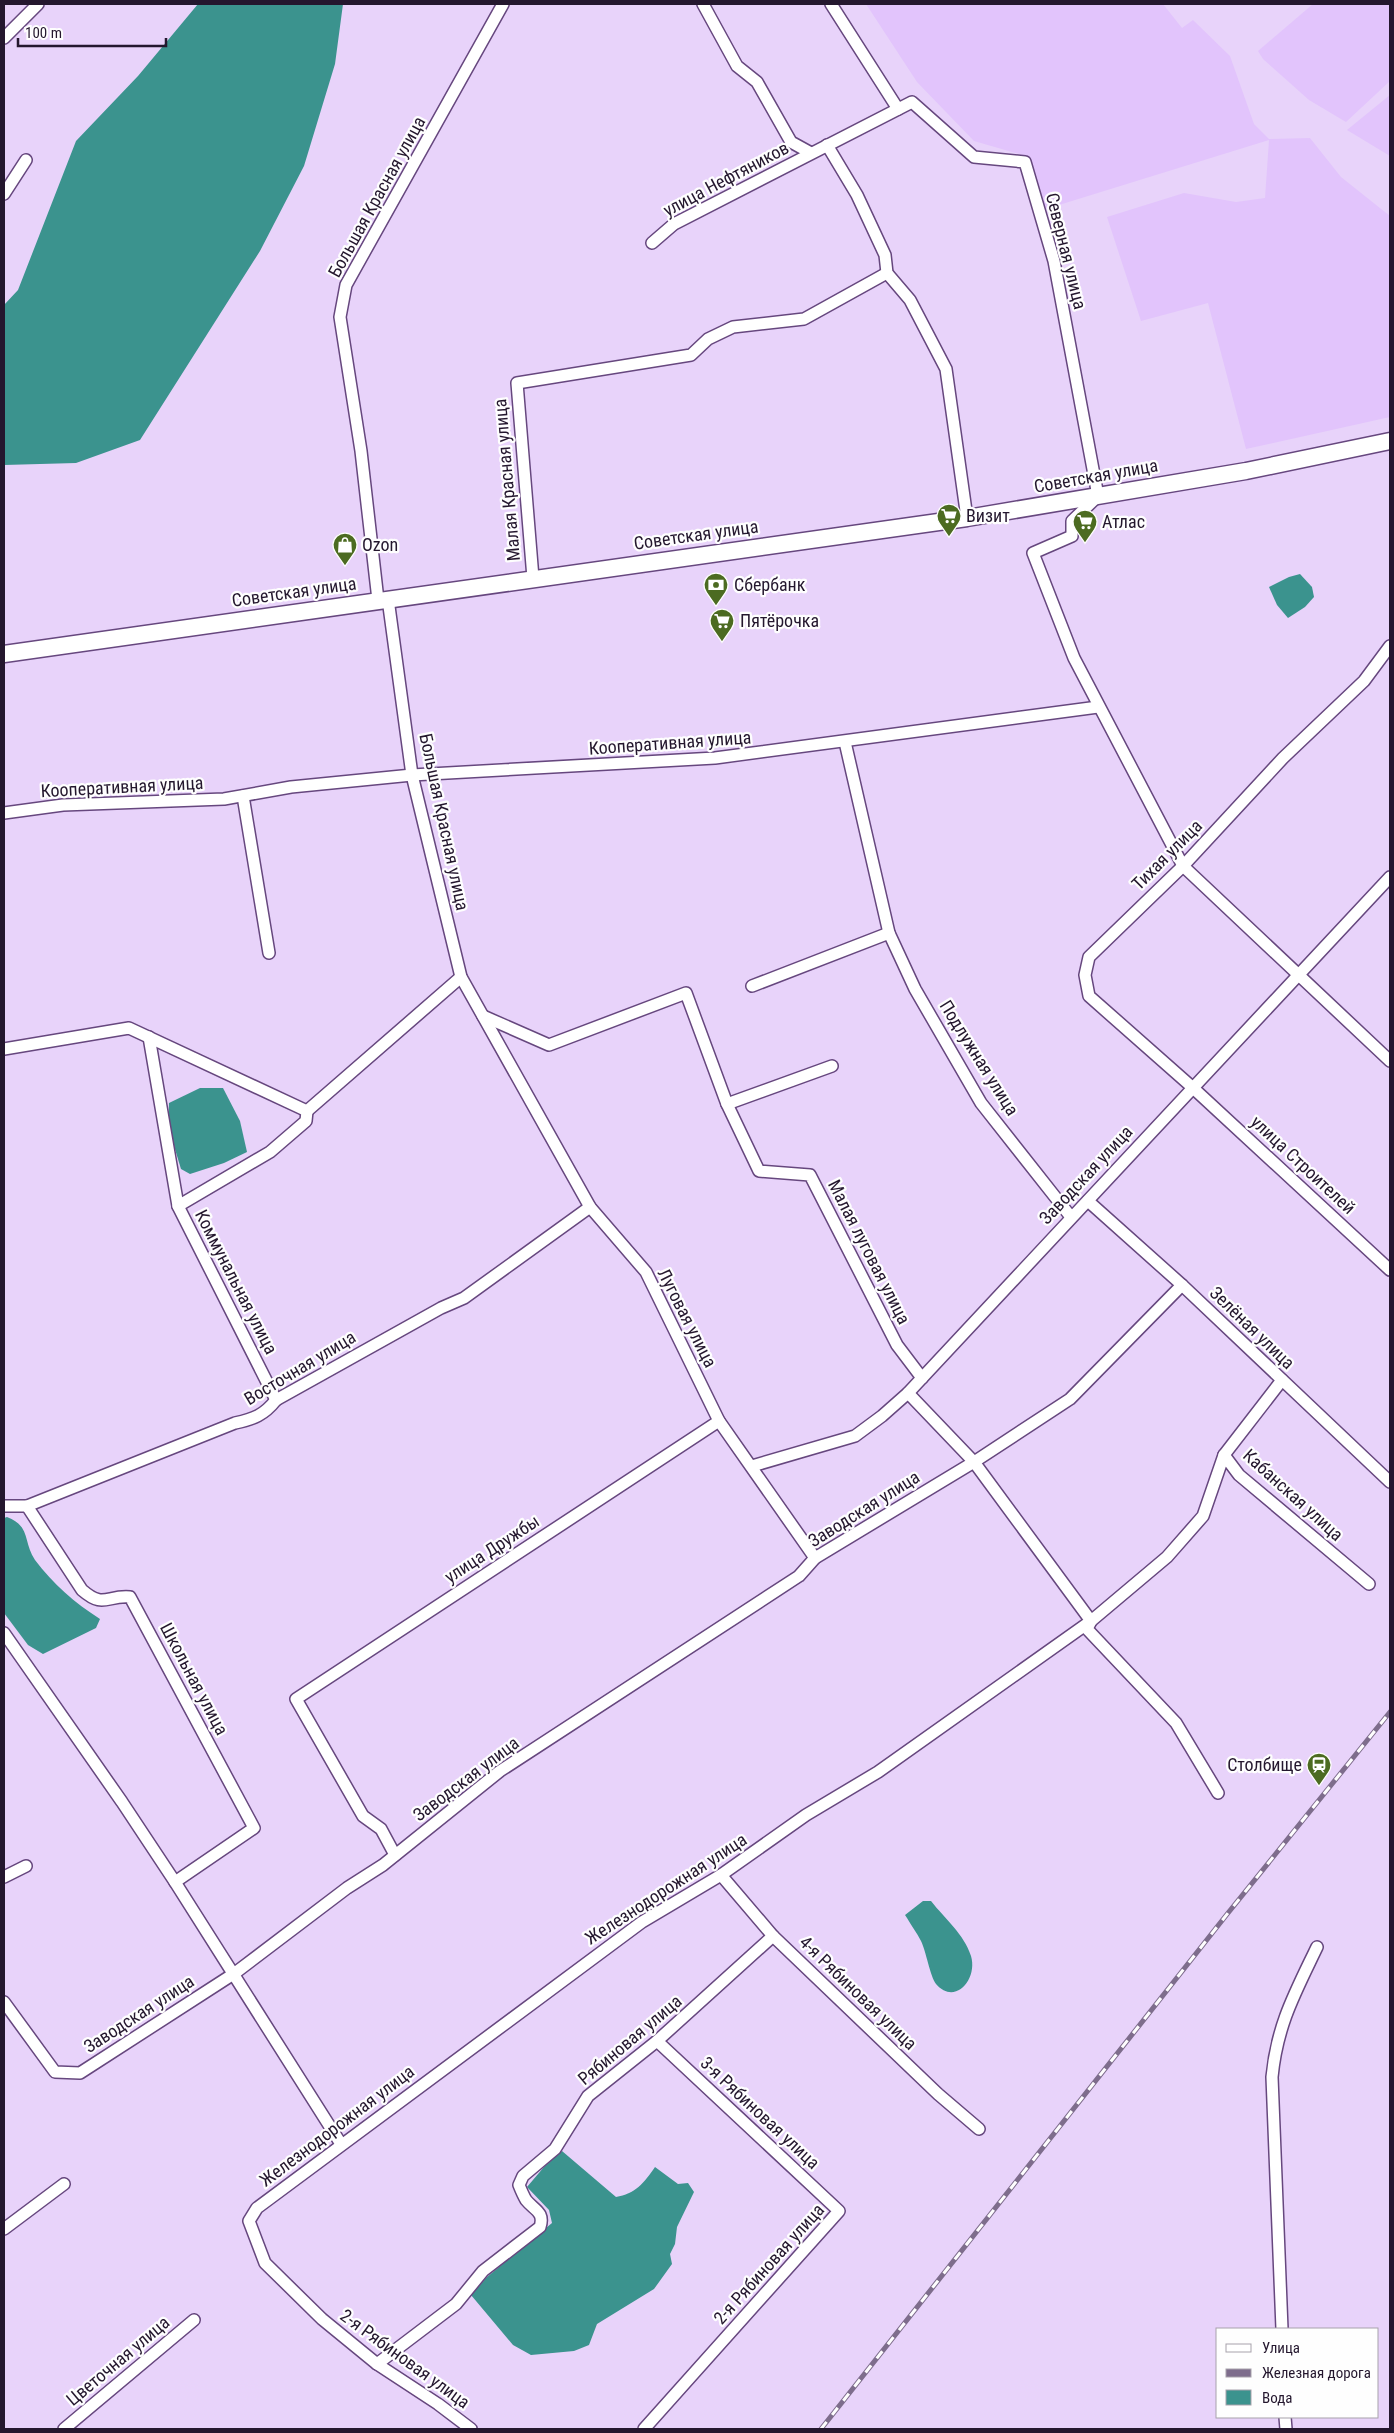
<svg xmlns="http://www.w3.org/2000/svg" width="1394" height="2433" font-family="'Roboto Condensed',sans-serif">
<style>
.built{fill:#e2c4fc}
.water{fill:#3b938e}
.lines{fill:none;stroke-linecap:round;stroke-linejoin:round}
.street-casing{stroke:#66477e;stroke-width:14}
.secondary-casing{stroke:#66477e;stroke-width:19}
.street{stroke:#fff;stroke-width:11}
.secondary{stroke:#fff;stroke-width:16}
.rail-casing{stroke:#7e6d8c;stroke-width:5}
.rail{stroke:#fefefe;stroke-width:3;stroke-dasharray:9;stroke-linecap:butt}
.labels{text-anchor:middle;stroke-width:4.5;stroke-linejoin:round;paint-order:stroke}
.street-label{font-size:18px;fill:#24172e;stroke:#fefefe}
.poi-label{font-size:18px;fill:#24172e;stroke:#fefefe;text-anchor:start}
</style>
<rect width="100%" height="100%" fill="#e8d3fa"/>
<g class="built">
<path d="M 866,4 L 1163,4 L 1182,28 L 1193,20 L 1230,56 L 1254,124 L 1269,139 L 1310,138 L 1341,177 L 1390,216 L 1390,417 L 1246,449 L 1208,303 L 1141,321 L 1107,217 L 1184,193 L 1236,202 L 1265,198 L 1269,140 L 1046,209 L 1026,156 L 974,141 L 917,82 Z"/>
<path d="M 1313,4 L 1390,4 L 1390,81 L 1346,122 L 1309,100 L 1263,59 L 1258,51 Z"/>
<path d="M 1390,95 L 1390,156 L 1347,130 Z"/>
</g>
<g class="water">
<path d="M 198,4 L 343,4 L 335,64 L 304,166 L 260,251 L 140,440 L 76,463 L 4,465 L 4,305 L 18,290 L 76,141 L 138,76 Z"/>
<path d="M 1300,574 L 1312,587 L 1314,597 L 1305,607 L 1288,618 L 1277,605 L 1269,587 L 1289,577 Z"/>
<path d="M 200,1088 L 223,1088 L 240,1121 L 247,1152 L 224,1163 L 190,1174 L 181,1169 L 168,1126 L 169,1103 Z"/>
<path d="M 7,1517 C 31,1526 23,1542 35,1560 C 53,1584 75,1603 100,1619 L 96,1628 L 43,1654 L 28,1645 L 4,1613 L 4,1518 Z"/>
<path d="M 923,1901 L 931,1901 C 945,1919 964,1934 971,1956 C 978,1979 955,2006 936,1984 C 930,1976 926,1951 921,1941 C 917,1933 911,1925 907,1918 L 905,1915 Z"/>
<path d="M 562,2151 L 616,2197 C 635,2194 644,2183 655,2167 L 678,2184 L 688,2183 L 694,2192 L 677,2227 L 675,2244 L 670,2254 L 672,2264 L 654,2289 L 597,2324 L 589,2345 L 574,2351 L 531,2355 L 513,2345 L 471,2295 L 487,2277 L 552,2223 L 549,2210 L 527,2187 L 544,2167 Z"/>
</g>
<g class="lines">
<defs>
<g id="street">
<path d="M 703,4 L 737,66 L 757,82 L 791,142 L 811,153"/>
<path d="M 831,4 L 898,109"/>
<path d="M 4,38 L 38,4"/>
<path d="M 827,145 L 857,195 L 885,255 L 887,273 L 910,300 L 946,369 L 967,518"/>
<path d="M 4,194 L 26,160"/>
<path d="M 652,243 L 674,224 L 912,102 L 974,157 L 1025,162 L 1054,261 L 1098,496 L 1072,521 L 1072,536 L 1033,553 L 1074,658 L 1183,866 L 1390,1061"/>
<path d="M 533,578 L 517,383 L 691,355 L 708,339 L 733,327 L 804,319 L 887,273"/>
<path d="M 388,599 L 412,775 L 461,977 L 590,1207 L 646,1272 L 719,1421 L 815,1558"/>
<path d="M 378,600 L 361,451 L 340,317 L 346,285 L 503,4"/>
<path d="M 1390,646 L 1364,681 L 1283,758 L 1183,866 L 1089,957 L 1085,975 L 1089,996 L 1192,1087 L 1390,1270"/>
<path d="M 845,742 L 889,933 L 915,989 L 981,1103 L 1071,1217"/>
<path d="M 243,796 L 269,953"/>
<path d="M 4,813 L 63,805 L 224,799 L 291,787 L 412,775 L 715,758 L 1098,707"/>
<path d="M 752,986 L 889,933"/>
<path d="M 483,1016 L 549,1045 L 686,993 L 727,1104 L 759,1171 L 810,1175 L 897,1345 L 922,1378"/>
<path d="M 149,1037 L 178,1206 L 276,1400"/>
<path d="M 4,1049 L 129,1028 L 307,1111 L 461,977"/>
<path d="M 727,1104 L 832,1066"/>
<path d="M 1088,1201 L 1182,1285 L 1390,1482"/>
<path d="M 178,1206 L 270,1152 L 306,1121 L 307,1111"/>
<path d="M 908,1393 L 974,1462 L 1091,1621 L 1087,1629 L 1176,1723 L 1218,1793"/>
<path d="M 1224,1455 L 1282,1380"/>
<path d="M 752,1466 L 855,1436 L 882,1416 L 908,1393 L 1390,877"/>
<path d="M 4,1506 L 27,1506 L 235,1423 C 254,1419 264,1415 276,1400 L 441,1308 L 464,1298 L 590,1207"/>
<path d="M 27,1506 L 82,1590 C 104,1609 106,1595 130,1597 L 254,1828 L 175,1882"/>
<path d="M 4,1633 L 122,1802 L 175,1882 L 341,2144"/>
<path d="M 395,1855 L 381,1829 L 363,1816 L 296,1699 L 719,1421"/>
<path d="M 721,1875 L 773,1936 L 938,2094 L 979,2129"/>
<path d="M 4,1877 L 26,1866"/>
<path d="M 4,2002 L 55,2072 L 80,2073 L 235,1973 L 347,1888 L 383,1865 L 500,1771 L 799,1576 L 815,1558 L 974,1462 L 1070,1399 L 1182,1285"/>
<path d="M 4,2229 L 64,2184"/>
<path d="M 1282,2329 L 1272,2077 C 1277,2025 1295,1993 1317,1947"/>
<path d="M 377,2364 L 456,2304 L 483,2271 L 540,2227 C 545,2212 534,2210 526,2200 C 523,2195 521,2190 519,2185 L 523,2176 L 555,2149 L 588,2096 L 657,2041 L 773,1936"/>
<path d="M 1285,2417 L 1286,2429"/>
<path d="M 64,2429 L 194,2320"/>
<path d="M 471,2429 L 438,2404 L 377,2364 L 322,2319 L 265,2263 L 249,2221 L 257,2208 L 642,1922 L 721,1875 L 806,1815 L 878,1772 L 1091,1621 L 1167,1557 L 1203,1516 L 1224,1455 L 1239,1475 L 1369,1584"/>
<path d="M 644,2429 L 839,2211 L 657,2041"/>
</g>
<path id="secondary" d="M 4,654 L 967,518 L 1246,471 L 1390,441"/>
</defs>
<use href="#street" class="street-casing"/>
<use href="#secondary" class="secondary-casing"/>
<use href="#street" class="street"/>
<use href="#secondary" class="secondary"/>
<defs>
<path id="rail" d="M 821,2429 L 1228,1913 L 1390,1712"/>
</defs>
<use href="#rail" class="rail-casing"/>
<use href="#rail" class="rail"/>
</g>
<defs>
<symbol id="supermarket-pin" viewBox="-11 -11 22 30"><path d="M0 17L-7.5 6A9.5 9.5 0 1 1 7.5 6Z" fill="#4c6b21" stroke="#fefefe"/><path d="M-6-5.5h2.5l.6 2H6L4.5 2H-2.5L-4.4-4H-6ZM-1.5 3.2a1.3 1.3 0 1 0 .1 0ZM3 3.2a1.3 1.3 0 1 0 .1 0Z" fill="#fff"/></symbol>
<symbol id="shop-pin" viewBox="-11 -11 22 30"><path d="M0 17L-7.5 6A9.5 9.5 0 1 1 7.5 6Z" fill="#4c6b21" stroke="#fefefe"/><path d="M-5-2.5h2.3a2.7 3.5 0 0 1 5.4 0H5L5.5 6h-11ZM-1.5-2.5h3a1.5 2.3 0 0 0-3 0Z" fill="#fff"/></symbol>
<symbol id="bank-pin" viewBox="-11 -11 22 30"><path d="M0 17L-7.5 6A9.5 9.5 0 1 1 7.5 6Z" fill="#4c6b21" stroke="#fefefe"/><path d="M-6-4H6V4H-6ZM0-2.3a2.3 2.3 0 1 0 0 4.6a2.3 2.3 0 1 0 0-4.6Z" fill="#fff"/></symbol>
<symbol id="station-pin" viewBox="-11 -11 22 30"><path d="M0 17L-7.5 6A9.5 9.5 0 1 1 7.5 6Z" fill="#4c6b21" stroke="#fefefe"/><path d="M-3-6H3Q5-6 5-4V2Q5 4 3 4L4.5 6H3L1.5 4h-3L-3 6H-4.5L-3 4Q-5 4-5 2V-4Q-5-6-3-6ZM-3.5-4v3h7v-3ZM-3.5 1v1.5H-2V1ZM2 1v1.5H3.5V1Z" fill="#fff"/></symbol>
</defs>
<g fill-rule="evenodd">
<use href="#supermarket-pin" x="935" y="502" width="28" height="38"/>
<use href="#supermarket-pin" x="1071" y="508" width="28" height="38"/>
<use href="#shop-pin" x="331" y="531" width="28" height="38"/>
<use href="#bank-pin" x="702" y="571" width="28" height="38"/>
<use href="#supermarket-pin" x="708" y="607" width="28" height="38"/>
<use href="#station-pin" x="1305" y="1751" width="28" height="38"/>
</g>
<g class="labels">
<g class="street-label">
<text transform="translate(726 179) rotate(-28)" y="6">улица Нефтяников</text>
<text transform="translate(377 197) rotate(-61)" y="6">Большая Красная улица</text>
<text transform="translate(1066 251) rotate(76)" y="6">Северная улица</text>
<text transform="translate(1096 476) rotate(-10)" y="6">Советская улица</text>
<text transform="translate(507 480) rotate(-95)" y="6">Малая Красная улица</text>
<text transform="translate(696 535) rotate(-8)" y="6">Советская улица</text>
<text transform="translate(294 592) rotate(-8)" y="6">Советская улица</text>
<text transform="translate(670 743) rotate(-4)" y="6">Кооперативная улица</text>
<text transform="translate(122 787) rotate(-3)" y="6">Кооперативная улица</text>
<text transform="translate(444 822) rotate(78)" y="6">Большая Красная улица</text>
<text transform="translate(1167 855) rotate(-45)" y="6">Тихая улица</text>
<text transform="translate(979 1058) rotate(58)" y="6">Подлужная улица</text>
<text transform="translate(1303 1165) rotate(43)" y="6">улица Строителей</text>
<text transform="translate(1086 1175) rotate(-47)" y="6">Заводская улица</text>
<text transform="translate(869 1252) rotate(63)" y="6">Малая луговая улица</text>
<text transform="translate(236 1282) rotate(63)" y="6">Коммунальная улица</text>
<text transform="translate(687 1318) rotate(63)" y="6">Луговая улица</text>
<text transform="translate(1252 1328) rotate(44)" y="6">Зелёная улица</text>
<text transform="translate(300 1368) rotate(-31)" y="6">Восточная улица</text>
<text transform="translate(1293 1495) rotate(42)" y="6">Кабанская улица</text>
<text transform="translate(864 1509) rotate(-32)" y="6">Заводская улица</text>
<text transform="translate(492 1549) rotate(-33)" y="6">улица Дружбы</text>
<text transform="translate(194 1679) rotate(62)" y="6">Школьная улица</text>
<text transform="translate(466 1779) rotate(-37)" y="6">Заводская улица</text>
<text transform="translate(666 1889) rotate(-33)" y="6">Железнодорожная улица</text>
<text transform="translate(858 1993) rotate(44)" y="6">4-я Рябиновая улица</text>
<text transform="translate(139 2014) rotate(-33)" y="6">Заводская улица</text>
<text transform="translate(630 2040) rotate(-40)" y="6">Рябиновая улица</text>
<text transform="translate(760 2113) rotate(43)" y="6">3-я Рябиновая улица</text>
<text transform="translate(337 2126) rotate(-37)" y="6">Железнодорожная улица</text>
<text transform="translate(769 2264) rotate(-48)" y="6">2-я Рябиновая улица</text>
<text transform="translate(405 2359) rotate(36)" y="6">2-я Рябиновая улица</text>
<text transform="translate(118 2361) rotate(-40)" y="6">Цветочная улица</text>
</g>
<g class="poi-label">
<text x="966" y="522">Визит</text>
<text x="1102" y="528">Атлас</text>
<text x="362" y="551">Ozon</text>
<text x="734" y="591">Сбербанк</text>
<text x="740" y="627">Пятёрочка</text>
<text x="1302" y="1771" text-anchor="end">Столбище</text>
</g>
</g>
<rect width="1394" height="2433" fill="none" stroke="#24172e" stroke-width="10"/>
<rect x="1216" y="2328" width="162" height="90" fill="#fefefe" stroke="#a7a2ab"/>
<rect x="1226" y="2344" width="25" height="8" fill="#ffffff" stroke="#a7a2ab"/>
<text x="1262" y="2353" font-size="15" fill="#24172e">Улица</text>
<rect x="1226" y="2369" width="25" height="8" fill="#7e6d8c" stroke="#a7a2ab"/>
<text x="1262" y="2378" font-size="15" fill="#24172e">Железная дорога</text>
<rect x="1226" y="2390" width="25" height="15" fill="#3b938e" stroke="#a7a2ab"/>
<text x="1262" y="2403" font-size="15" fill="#24172e">Вода</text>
<path d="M18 38v8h148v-8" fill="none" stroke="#24172e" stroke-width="2.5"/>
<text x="25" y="38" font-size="15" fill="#24172e" stroke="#fefefe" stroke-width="4" paint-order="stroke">100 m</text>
</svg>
